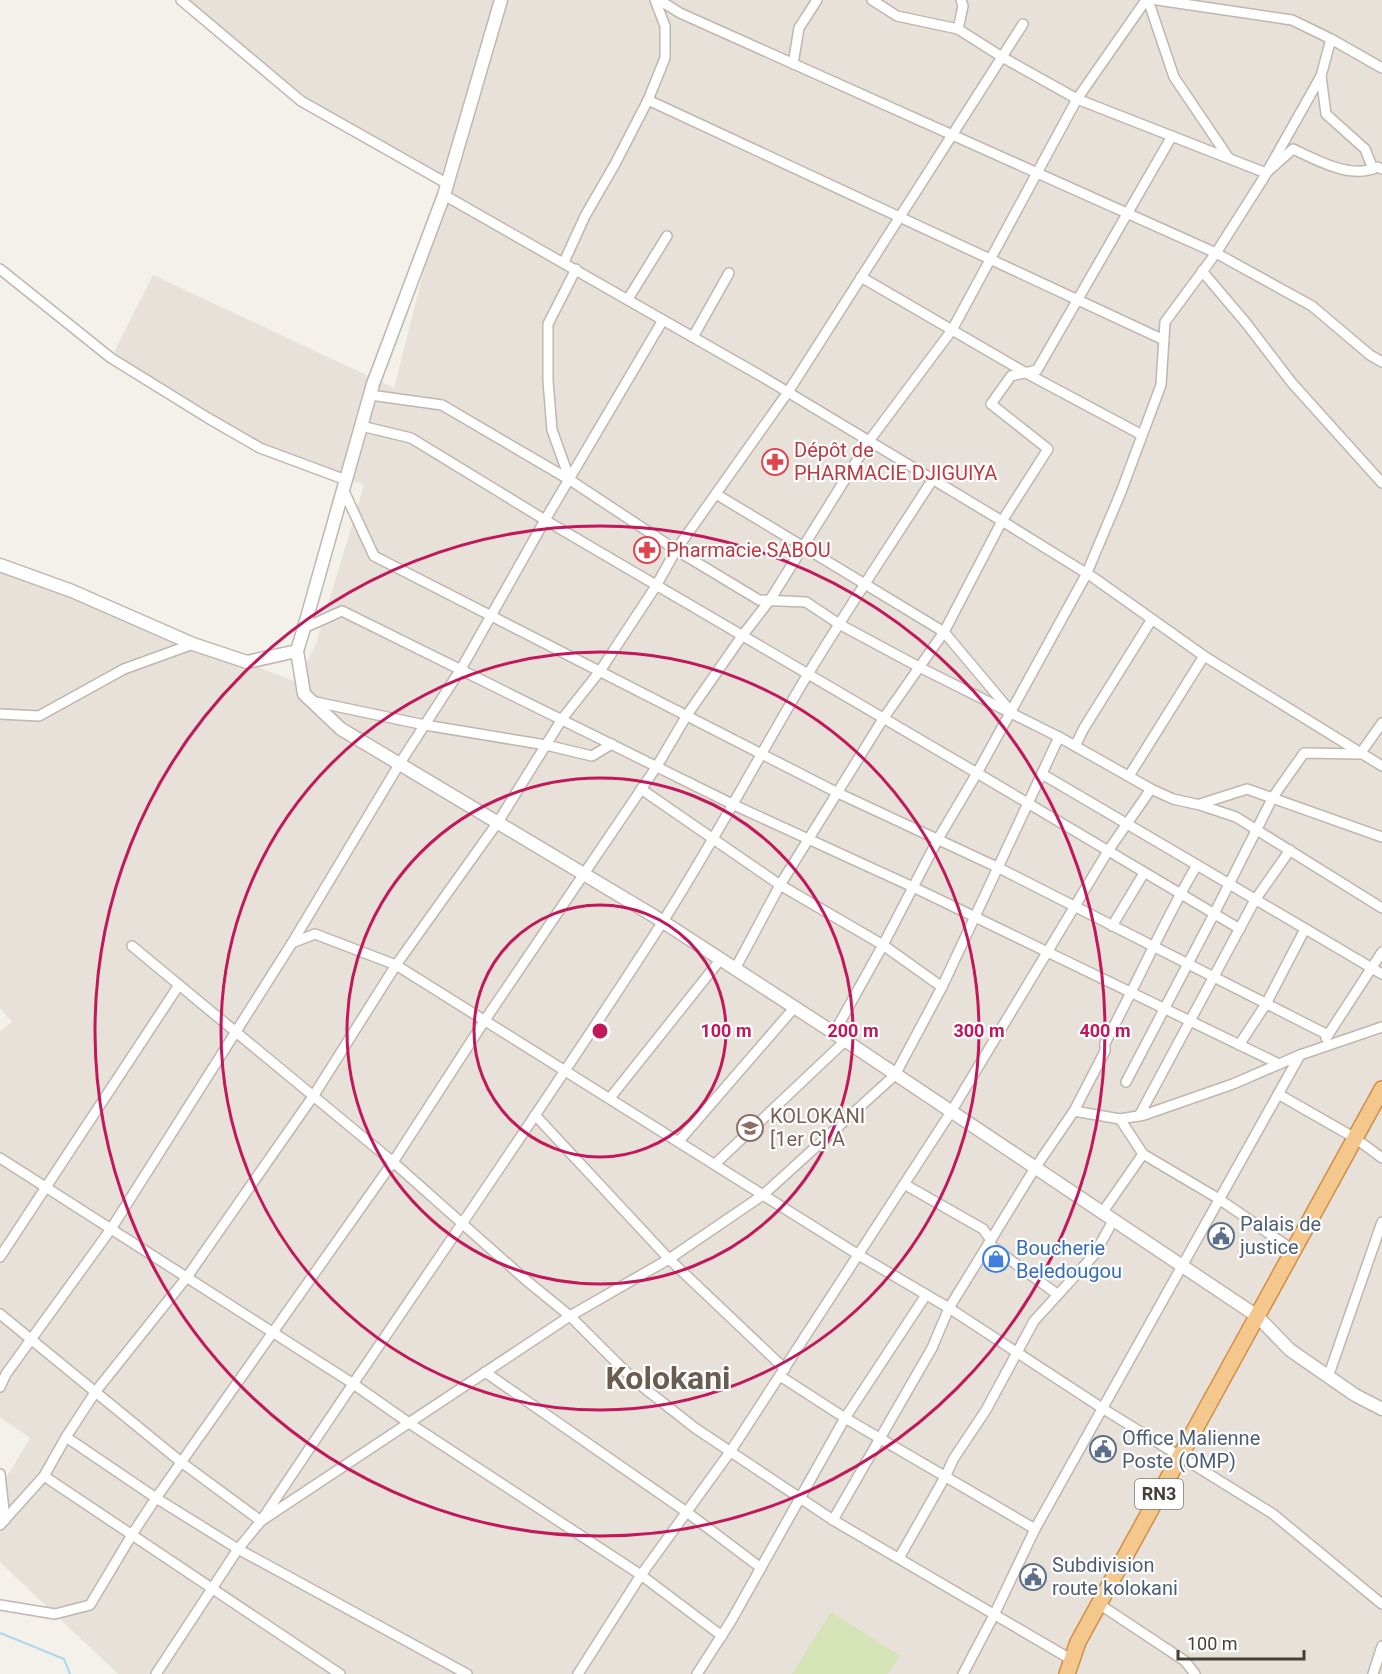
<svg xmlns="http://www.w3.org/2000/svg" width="1382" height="1674" font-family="Roboto,sans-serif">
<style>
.residential{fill:#e7e1d9}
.green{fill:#d5e4b6}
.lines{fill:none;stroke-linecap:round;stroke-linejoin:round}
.stream{stroke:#acd8eb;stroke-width:2}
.minor-casing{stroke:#bfb6ad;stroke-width:12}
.tertiary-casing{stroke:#bfb6ad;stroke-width:15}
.trunk-casing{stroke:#d18e47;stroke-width:18}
.minor{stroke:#fff;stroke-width:9}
.tertiary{stroke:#fff;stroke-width:12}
.trunk{stroke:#f4c88c;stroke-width:15}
.ring{fill:none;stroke:#c2185b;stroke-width:3}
.labels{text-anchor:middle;stroke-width:4.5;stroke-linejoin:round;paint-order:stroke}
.shield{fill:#fff;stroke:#7e7974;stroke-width:1.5}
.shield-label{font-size:18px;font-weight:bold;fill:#474039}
.health-label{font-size:20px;fill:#be3a42;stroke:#fff;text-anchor:start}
.education-label{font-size:20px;fill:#785e54;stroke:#fff;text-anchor:start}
.service-label{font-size:20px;fill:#4e5e75;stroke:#fff;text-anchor:start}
.shop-label{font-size:20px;fill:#366cbe;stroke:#fff;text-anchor:start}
.town-label{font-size:32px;font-weight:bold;fill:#695c51;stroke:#fff}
.centre{fill:#c2185b;stroke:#fff;stroke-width:3}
.ring-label{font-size:18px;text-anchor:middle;font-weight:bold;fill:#c2185b;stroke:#fff;stroke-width:4.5;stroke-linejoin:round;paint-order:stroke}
</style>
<rect width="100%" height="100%" fill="#f4f0ea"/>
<path class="residential" d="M 181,0 L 1382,0 L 1382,1674 L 118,1674 L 0,1562 L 0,1488 L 30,1438 L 0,1417 L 0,1031 L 12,1022 L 0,1008 L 0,565 L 296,682 L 316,644 L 364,485 L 260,448 L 111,358 L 153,275 L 394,388 L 446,184 L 301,101 Z"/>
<path class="green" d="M 831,1612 L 900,1656 L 888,1674 L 792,1674 Z"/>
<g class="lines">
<path class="stream" d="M 0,1633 L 64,1659 L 70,1674"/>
<defs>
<g id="minor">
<path d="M 181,0 L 301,101 L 446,183"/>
<path d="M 659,0 L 680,13 L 1216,253 L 1312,306 L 1370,355 L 1382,362"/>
<path d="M 872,0 L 897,16 L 958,29 L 1002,57 L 1077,99 L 1266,173 L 1293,149 C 1316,160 1352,180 1377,167 L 1382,169"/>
<path d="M 1148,0 L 1174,77 L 1228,157"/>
<path d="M 1157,0 L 1292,20 L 1331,39 L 1382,68"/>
<path d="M 958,29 L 963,6 L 961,0"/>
<path d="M 793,64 L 799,28 L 817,0"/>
<path d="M 1321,76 L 1331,39"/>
<path d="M 648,100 L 1164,340"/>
<path d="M 444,195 L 761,376 L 1002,521 L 1094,578 L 1204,656 L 1382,766"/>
<path d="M 564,262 L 585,216 L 615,164 L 648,100 L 665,58 L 665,26 L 655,0"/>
<path d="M 0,269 L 111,358 L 208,418 L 260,448 L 346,480"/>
<path d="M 1202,271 L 1246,323 L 1292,383 L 1382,483"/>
<path d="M 861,277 L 1026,373 L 1142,435"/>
<path d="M 628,299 L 667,236"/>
<path d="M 693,337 L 729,273"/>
<path d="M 370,395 L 442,405 L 570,480 L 676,550 L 759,600 L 806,602 L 839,624 L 919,667 L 1059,737 L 1151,789 L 1173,799 L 1200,805 L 1236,817 L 1382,908"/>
<path d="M 361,426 L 411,438 L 545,520 L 977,773 L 1240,929"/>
<path d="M 570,480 L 552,430 L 548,381 L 548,324 L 576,269"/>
<path d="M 343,489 L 374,556 L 838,793 L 999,868 L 1328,1035"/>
<path d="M 716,494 L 944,632 L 1007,707"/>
<path d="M 304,628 L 342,611 L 734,805 L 913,887 L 1279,1064"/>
<path d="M 311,701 L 425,725 L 546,745 L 592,756 L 612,744"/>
<path d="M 0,714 L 39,716 L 124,669 L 193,644"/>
<path d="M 1075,746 L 1084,728 L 1152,619"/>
<path d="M 1042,774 L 1197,865"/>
<path d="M 1129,776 L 1204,656"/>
<path d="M 641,789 L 780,885 L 883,945 L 942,987"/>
<path d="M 1200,804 L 1247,789 L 1382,837"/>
<path d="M 1112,926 L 1144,873"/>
<path d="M 292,943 L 315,934 L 396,965 L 862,1257 L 949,1308 L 1102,1408 L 1273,1514 L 1382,1604"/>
<path d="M 132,946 L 393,1162 L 527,1281 L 570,1316 L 634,1380 L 695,1428 L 833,1520 L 1072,1660"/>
<path d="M 735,969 L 780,885 L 883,719 L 944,632 L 1002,521 L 1048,449 L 991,404 L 1011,376 L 1037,370 L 1172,136"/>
<path d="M 834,1033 L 883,945 L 938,839 L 977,773 L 1086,575 L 1121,492 L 1161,385 L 1165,322 L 1216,253 L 1263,179 L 1321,76 L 1326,114 L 1365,149 L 1373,169"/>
<path d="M 1326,1038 L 1382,952"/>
<path d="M 1239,1045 L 1266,1004 L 1305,929"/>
<path d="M 1126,1082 L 1214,914 L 1273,797 L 1304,753 L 1360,754 L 1382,723"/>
<path d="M 1278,1094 L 1355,1138 L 1382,1158"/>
<path d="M 610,1098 L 720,960"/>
<path d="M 1074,1111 L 1120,1119 L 1144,1115 L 1233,1084 L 1300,1055 L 1382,1027"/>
<path d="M 535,1115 L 669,1259 L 785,1369"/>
<path d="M 1139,1116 L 1255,900 L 1290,850"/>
<path d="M 1120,1119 L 1143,1154 L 1219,1199 L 1293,1250"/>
<path d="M 679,1141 L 794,1008"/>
<path d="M 0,1158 L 352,1383 L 409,1423 L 641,1575 L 722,1636"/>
<path d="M 715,1164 L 844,1042"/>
<path d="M 904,1184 L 983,1229 L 991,1240 L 990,1245 L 1057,1294"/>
<path d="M 1102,1213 L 1143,1154"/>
<path d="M 0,1257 L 179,985"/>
<path d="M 0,1314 L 181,1462 L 261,1521 C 393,1322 531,1127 660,926 C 713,844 758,757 808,674 C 848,608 891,544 933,479"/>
<path d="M 485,1372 L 688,1513 L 761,1568"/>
<path d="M 780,1376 L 845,1418 L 1035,1529"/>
<path d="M 1328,1377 L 1382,1222"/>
<path d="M 0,1387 L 6,1374 L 111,1229 L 292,943 L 400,763 L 461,669 L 545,520 L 663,320"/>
<path d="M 66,1437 L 156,1498 L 238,1549 L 467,1674"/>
<path d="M 0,1474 L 5,1520"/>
<path d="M 44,1476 L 340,1674"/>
<path d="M 833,1520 L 932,1348 L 949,1308 L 1035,1168 L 1074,1111 L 1105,1051 L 1105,1043 C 1137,984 1163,922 1197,865 L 1382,974"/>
<path d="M 0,1525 L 44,1476 L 66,1437 L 96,1391 L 187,1277 L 314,1095 L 396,965 L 498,822 L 562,719 L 600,671 L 656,586 L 676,550 L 788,392 L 1023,24"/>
<path d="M 899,1558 L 945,1477 L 954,1458 L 986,1410 L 1034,1321 L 1094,1255 L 1113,1221"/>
<path d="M 1099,1604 L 1185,1661 L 1195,1674"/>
<path d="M 0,1605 L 55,1614 L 90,1605 L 133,1533 L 156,1498 L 393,1162 L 485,1020 L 657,766 L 687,715 L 742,636 L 770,600 L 869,441 L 952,330 L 1077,99 L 1146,0"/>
<path d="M 156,1674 L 238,1549 L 261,1521 L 570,1316 L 669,1259 L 763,1195 L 895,1075 L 942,987 L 1059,737"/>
<path d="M 578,1674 L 641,1575 L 730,1452 L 951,1112 L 1108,851 L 1151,789"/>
<path d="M 697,1674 L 731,1621 L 845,1418 L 926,1295"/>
<path d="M 963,1674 L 994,1615 L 1035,1529 L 1300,1055"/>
<path d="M 1373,1674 L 1382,1646"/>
</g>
<g id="tertiary">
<path d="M 501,0 L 444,195 L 373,384 L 304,628 L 297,651 L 304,694 L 341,729 L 654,916 L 834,1033 L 1257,1316 L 1290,1350 L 1355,1395 L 1382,1409"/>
<path d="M 0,565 L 72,591 L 193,644 L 247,662 L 297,651"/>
</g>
<path id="trunk" d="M 1067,1674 L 1078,1642 L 1382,1089"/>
</defs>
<use href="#minor" class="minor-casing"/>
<use href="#tertiary" class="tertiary-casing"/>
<use href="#trunk" class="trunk-casing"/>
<use href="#minor" class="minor"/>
<use href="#tertiary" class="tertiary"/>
<use href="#trunk" class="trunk"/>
</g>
<g class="ring">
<circle cx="600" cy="1031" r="126"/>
<circle cx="600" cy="1031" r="253"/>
<circle cx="600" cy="1031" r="379"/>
<circle cx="600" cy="1031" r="505"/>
</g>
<defs>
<symbol id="pharmacy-ring" viewBox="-11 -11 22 22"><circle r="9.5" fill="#fff" stroke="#e0444e" stroke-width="1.5"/><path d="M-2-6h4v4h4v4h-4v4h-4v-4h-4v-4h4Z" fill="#e0444e"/></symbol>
<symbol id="school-ring" viewBox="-11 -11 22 22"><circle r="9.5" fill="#fff" stroke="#8d6e63" stroke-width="1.5"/><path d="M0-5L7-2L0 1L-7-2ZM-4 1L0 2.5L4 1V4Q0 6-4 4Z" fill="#8d6e63"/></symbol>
<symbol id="civic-ring" viewBox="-11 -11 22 22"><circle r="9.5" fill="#fff" stroke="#5c6f8a" stroke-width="1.5"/><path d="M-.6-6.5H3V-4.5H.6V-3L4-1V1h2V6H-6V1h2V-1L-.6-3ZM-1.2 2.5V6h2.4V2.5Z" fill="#5c6f8a"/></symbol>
<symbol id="shop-ring" viewBox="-11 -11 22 22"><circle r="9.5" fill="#fff" stroke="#3f7fe0" stroke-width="1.5"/><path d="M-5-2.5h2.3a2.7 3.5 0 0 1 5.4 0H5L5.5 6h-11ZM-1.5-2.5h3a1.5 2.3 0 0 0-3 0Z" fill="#3f7fe0"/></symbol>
</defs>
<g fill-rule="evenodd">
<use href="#pharmacy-ring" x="760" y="447" width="30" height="30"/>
<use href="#pharmacy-ring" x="632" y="535" width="30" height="30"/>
<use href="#school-ring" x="735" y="1113" width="30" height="30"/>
<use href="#civic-ring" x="1206" y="1221" width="30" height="30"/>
<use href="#shop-ring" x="981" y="1244" width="30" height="30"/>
<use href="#civic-ring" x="1088" y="1434" width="30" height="30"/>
<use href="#civic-ring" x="1018" y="1562" width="30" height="30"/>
</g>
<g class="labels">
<rect class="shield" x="1135" y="1479" width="48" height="30" rx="4.5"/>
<g class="shield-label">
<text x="1159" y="1500">RN3</text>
</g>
<g class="health-label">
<text x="794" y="457">Dépôt de<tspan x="794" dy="23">PHARMACIE DJIGUIYA</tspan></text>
<text x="666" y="557">Pharmacie SABOU</text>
</g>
<g class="education-label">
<text x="770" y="1123">KOLOKANI<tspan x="770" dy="23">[1er C] A</tspan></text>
</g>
<g class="service-label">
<text x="1240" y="1231">Palais de<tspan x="1240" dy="23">justice</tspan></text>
<text x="1122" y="1445">Office Malienne<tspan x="1122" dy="23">Poste (OMP)</tspan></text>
<text x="1052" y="1572">Subdivision<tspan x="1052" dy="23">route kolokani</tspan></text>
</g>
<g class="shop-label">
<text x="1016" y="1255">Boucherie<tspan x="1016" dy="23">Beledougou</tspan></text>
</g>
<g class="town-label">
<text x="668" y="1389">Kolokani</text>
</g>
</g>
<circle cx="600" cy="1031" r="9" class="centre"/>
<g class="ring-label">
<text x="726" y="1037">100 m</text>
<text x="853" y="1037">200 m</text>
<text x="979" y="1037">300 m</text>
<text x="1105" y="1037">400 m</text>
</g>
<path d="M1178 1650v9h126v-9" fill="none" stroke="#474039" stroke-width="3"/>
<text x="1187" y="1650" font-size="18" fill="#474039" stroke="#ffffff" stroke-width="4.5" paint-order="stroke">100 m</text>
</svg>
